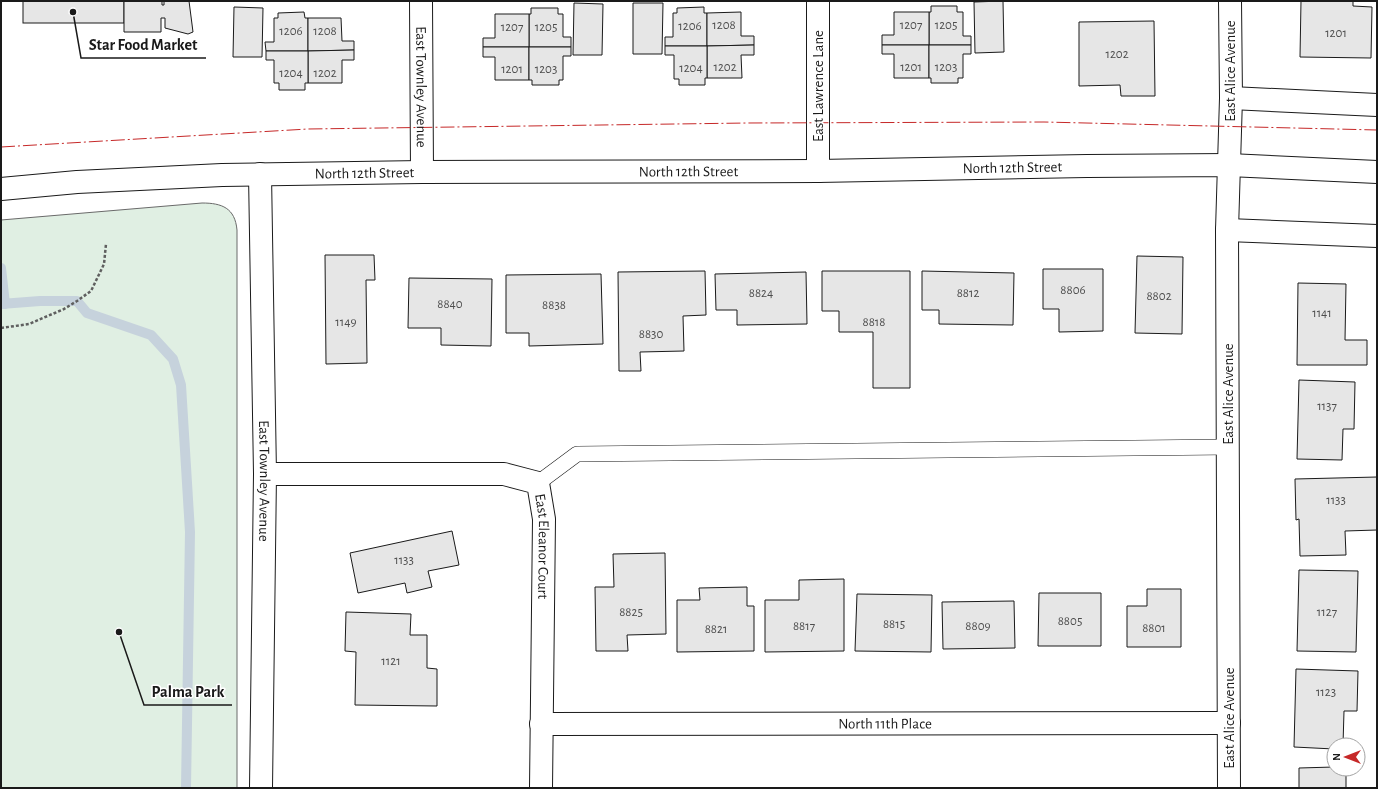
<svg xmlns="http://www.w3.org/2000/svg" width="1378" height="789" font-family="'Alegreya Sans',sans-serif">
<style>
.green{fill:#e0efe3;stroke:#6a6a6a}
.lines{fill:none;stroke-linecap:round;stroke-linejoin:round}
.stream{stroke:#c6d2dc;stroke-width:10}
.building{fill:#e6e6e6;stroke:#1a1a1a}
.lane-casing{stroke:#1a1a1a;stroke-width:16}
.street-casing{stroke:#1a1a1a;stroke-width:24}
.secondary-casing{stroke:#1a1a1a;stroke-width:24}
.path{stroke:#5f5f5f;stroke-width:2.5;stroke-dasharray:3 2;stroke-linecap:butt}
.lane{stroke:#fff;stroke-width:15}
.street{stroke:#fff;stroke-width:22}
.secondary{stroke:#fff;stroke-width:22}
.power{stroke:#c62828;stroke-width:1;stroke-dasharray:14 3 2 3;stroke-linecap:butt}
.labels{text-anchor:middle;stroke-width:3;stroke-linejoin:round;paint-order:stroke}
.number-label{font-size:13px;fill:#4d4d4d}
.street-label{font-size:15px;fill:#1a1a1a;stroke:#fff}
.leader{fill:none;stroke:#1a1a1a;stroke-width:1.5}
.callout-dot{fill:#1a1a1a;stroke:#fff;stroke-width:1.5}
.callout-label{font-size:16px;text-anchor:middle;font-weight:bold;fill:#1a1a1a;stroke:#fff;stroke-width:3;stroke-linejoin:round;paint-order:stroke}
</style>
<rect width="100%" height="100%" fill="#fff"/>
<path class="green" d="M 202,203 C 222,203 235,208 237,230 L 237,788 L 1,788 L 1,220 Z"/>
<g class="lines">
<g class="stream">
<path d="M 1,268 L 5,304"/>
<path d="M 1,304 L 40,301 L 77,301 L 87,313 L 151,335 L 173,359 L 181,385 L 190,532 L 186,788"/>
</g>
</g>
<g class="building">
<rect x="23" y="1" width="101" height="22"/>
<path d="M 124,1 L 162,1 L 162,5 L 164,5 L 164,1 L 189,1 L 193,32 L 188,34 L 165,28 L 165,18 L 161,18 L 161,32 L 124,32 Z"/>
<path d="M 1003,1 L 1004,52 L 975,53 L 974,2 Z"/>
<path d="M 1301,1 L 1353,1 L 1353,6 L 1372,7 L 1371,58 L 1300,57 Z"/>
<path d="M 574,3 L 603,4 L 602,55 L 573,55 Z"/>
<path d="M 633,3 L 663,3 L 662,54 L 633,54 Z"/>
<path d="M 931,6 L 957,6 L 957,12 L 963,12 L 963,36 L 971,36 L 971,45 L 929,45 L 929,12 L 931,12 Z"/>
<path d="M 234,7 L 263,8 L 262,57 L 233,57 Z"/>
<path d="M 704,7 L 704,13 L 707,13 L 707,46 L 665,46 L 665,37 L 673,37 L 673,13 L 677,13 L 677,8 Z"/>
<path d="M 531,8 L 558,8 L 558,14 L 563,14 L 563,37 L 571,37 L 571,47 L 529,47 L 529,14 L 531,14 Z"/>
<path d="M 304,12 L 305,18 L 308,18 L 308,51 L 266,51 L 265,42 L 274,42 L 274,18 L 278,18 L 278,13 Z"/>
<path d="M 741,12 L 741,36 L 754,36 L 754,45 L 707,46 L 707,13 Z"/>
<path d="M 894,12 L 929,12 L 929,45 L 882,45 L 882,35 L 894,35 Z"/>
<path d="M 495,14 L 529,14 L 529,47 L 483,47 L 483,38 L 495,38 Z"/>
<path d="M 308,18 L 341,18 L 342,41 L 354,41 L 354,50 L 308,51 Z"/>
<path d="M 1154,21 L 1155,96 L 1121,96 L 1120,85 L 1079,86 L 1079,22 Z"/>
<path d="M 754,45 L 754,55 L 741,55 L 742,78 L 707,78 L 707,46 Z"/>
<path d="M 882,45 L 929,45 L 929,78 L 894,78 L 894,54 L 882,54 Z"/>
<path d="M 929,45 L 971,45 L 971,54 L 963,54 L 963,78 L 958,78 L 958,83 L 931,83 L 931,78 L 929,78 Z"/>
<path d="M 665,46 L 707,46 L 707,78 L 705,78 L 705,85 L 679,85 L 679,79 L 674,79 L 674,55 L 665,55 Z"/>
<path d="M 483,47 L 529,47 L 529,80 L 495,80 L 495,57 L 483,57 Z"/>
<path d="M 529,47 L 571,47 L 571,56 L 563,56 L 563,80 L 559,80 L 559,85 L 532,85 L 532,80 L 529,80 Z"/>
<path d="M 354,50 L 354,60 L 342,60 L 342,83 L 308,83 L 308,51 Z"/>
<path d="M 266,51 L 308,51 L 308,83 L 305,83 L 305,90 L 279,90 L 279,83 L 274,83 L 274,60 L 266,60 Z"/>
<path d="M 325,255 L 374,255 L 375,280 L 366,280 L 367,363 L 326,364 Z"/>
<path d="M 1137,256 L 1183,257 L 1182,334 L 1135,333 Z"/>
<path d="M 1043,269 L 1103,269 L 1103,331 L 1059,332 L 1059,309 L 1043,309 Z"/>
<path d="M 705,271 L 706,315 L 683,316 L 684,351 L 640,352 L 641,371 L 619,371 L 618,272 Z"/>
<path d="M 822,271 L 910,271 L 910,388 L 873,388 L 873,332 L 839,332 L 839,311 L 822,311 Z"/>
<path d="M 922,271 L 1014,273 L 1013,325 L 939,324 L 939,310 L 922,310 Z"/>
<path d="M 806,272 L 807,324 L 737,325 L 737,310 L 716,310 L 715,274 Z"/>
<path d="M 601,274 L 603,344 L 529,346 L 529,333 L 506,333 L 506,275 Z"/>
<path d="M 409,278 L 492,279 L 491,346 L 441,345 L 441,328 L 408,328 Z"/>
<path d="M 1298,283 L 1346,284 L 1345,340 L 1367,340 L 1367,365 L 1297,365 Z"/>
<path d="M 1299,380 L 1355,382 L 1354,429 L 1343,429 L 1342,460 L 1297,459 Z"/>
<path d="M 1377,477 L 1377,530 L 1345,531 L 1346,555 L 1300,556 L 1299,519 L 1296,520 L 1295,479 Z"/>
<path d="M 452,531 L 459,565 L 428,571 L 432,587 L 407,593 L 405,583 L 358,593 L 350,553 Z"/>
<path d="M 665,553 L 666,634 L 627,635 L 628,651 L 596,651 L 595,587 L 614,587 L 613,554 Z"/>
<path d="M 1299,570 L 1358,571 L 1356,652 L 1297,651 Z"/>
<path d="M 844,579 L 844,651 L 765,652 L 765,600 L 799,600 L 799,580 Z"/>
<path d="M 747,587 L 747,606 L 754,606 L 754,651 L 677,652 L 677,600 L 700,600 L 699,588 Z"/>
<path d="M 1147,589 L 1181,589 L 1181,647 L 1127,647 L 1127,606 L 1147,606 Z"/>
<path d="M 1039,593 L 1101,593 L 1101,646 L 1038,646 Z"/>
<path d="M 857,594 L 932,595 L 931,652 L 855,651 Z"/>
<path d="M 1014,601 L 1015,648 L 943,649 L 942,602 Z"/>
<path d="M 346,612 L 411,614 L 410,635 L 427,635 L 427,668 L 437,669 L 437,706 L 355,705 L 356,652 L 345,651 Z"/>
<path d="M 1296,669 L 1358,671 L 1357,711 L 1344,711 L 1343,745 L 1334,745 L 1334,749 L 1294,747 Z"/>
<path d="M 1334,767 L 1334,769 L 1346,769 L 1346,788 L 1299,788 L 1299,768 Z"/>
</g>
<g class="lines">
<defs>
<path id="lane" d="M 538,483 L 577,454 L 1228,447"/>
<g id="street">
<path id="s1" d="M 421,1 L 422,172"/>
<path d="M 818,1 L 818,171"/>
<path d="M 1231,98 L 1377,105"/>
<path id="s2" d="M 260,174 L 265,474 L 261,788"/>
<path d="M 1227,230 L 1377,236"/>
<path id="s3" d="M 265,474 L 504,474 L 538,483 L 544,519 L 541,788"/>
<path id="s4" d="M 541,724 L 1229,723"/>
<path d="M 1229,788 L 1227,230 L 1231,98 L 1230,1"/>
</g>
<g id="secondary">
<path id="s5" d="M 1,189 L 77,182 L 222,175 L 422,172 L 818,171 L 1087,166 L 1229,165 L 1377,172"/>
</g>
</defs>
<use href="#lane" class="lane-casing"/>
<use href="#street" class="street-casing"/>
<use href="#secondary" class="secondary-casing"/>
<path class="path" d="M 1,328 L 29,324 L 64,309 L 77,301 L 91,291 L 104,264 L 106,244"/>
<use href="#lane" class="lane"/>
<use href="#street" class="street"/>
<use href="#secondary" class="secondary"/>
<path class="power" d="M 1,147 L 308,129 L 748,123 L 1044,122 L 1377,130"/>
</g>
<g class="labels">
<g class="number-label">
<text x="724" y="29">1208</text>
<text x="911" y="29">1207</text>
<text x="946" y="29">1205</text>
<text x="690" y="30">1206</text>
<text x="512" y="31">1207</text>
<text x="546" y="31">1205</text>
<text x="291" y="35">1206</text>
<text x="325" y="35">1208</text>
<text x="1336" y="37">1201</text>
<text x="1117" y="58">1202</text>
<text x="725" y="71">1202</text>
<text x="911" y="71">1201</text>
<text x="946" y="71">1203</text>
<text x="691" y="72">1204</text>
<text x="512" y="73">1201</text>
<text x="546" y="73">1203</text>
<text x="291" y="77">1204</text>
<text x="325" y="77">1202</text>
<text x="1073" y="294">8806</text>
<text x="761" y="297">8824</text>
<text x="968" y="297">8812</text>
<text x="1159" y="300">8802</text>
<text x="450" y="308">8840</text>
<text x="554" y="309">8838</text>
<text x="1322" y="317">1141</text>
<text x="346" y="326">1149</text>
<text x="874" y="326">8818</text>
<text x="651" y="338">8830</text>
<text x="1327" y="410">1137</text>
<text x="1336" y="504">1133</text>
<text x="404" y="564">1133</text>
<text x="631" y="616">8825</text>
<text x="1327" y="616">1127</text>
<text x="1070" y="625">8805</text>
<text x="894" y="628">8815</text>
<text x="804" y="630">8817</text>
<text x="978" y="630">8809</text>
<text x="1154" y="632">8801</text>
<text x="716" y="633">8821</text>
<text x="391" y="665">1121</text>
<text x="1326" y="696">1123</text>
</g>
<g class="street-label">
<text transform="translate(1230 71) rotate(-90)" y="5">East Alice Avenue</text>
<text transform="translate(818 86) rotate(-90)" y="5">East Lawrence Lane</text>
<text dy="5" stroke="none"><textPath href="#s1" startOffset="86">East Townley Avenue</textPath></text>
<text dy="5" stroke="none"><textPath href="#s5" startOffset="1012">North 12th Street</textPath></text>
<text dy="5" stroke="none"><textPath href="#s5" startOffset="688">North 12th Street</textPath></text>
<text dy="5" stroke="none"><textPath href="#s5" startOffset="364">North 12th Street</textPath></text>
<text transform="translate(1228 394) rotate(-90)" y="5">East Alice Avenue</text>
<text dy="5" stroke="none"><textPath href="#s2" startOffset="307">East Townley Avenue</textPath></text>
<text dy="5" stroke="none"><textPath href="#s3" startOffset="338">East Eleanor Court</textPath></text>
<text transform="translate(1229 718) rotate(-90)" y="5">East Alice Avenue</text>
<text dy="5" stroke="none"><textPath href="#s4" startOffset="344">North 11th Place</textPath></text>
</g>
</g>
<path class="leader" d="M73 12L81 58H206M119 632L144 705H232"/>
<g class="callout-dot">
<circle cx="73" cy="12" r="4"/>
<circle cx="119" cy="632" r="4"/>
</g>
<g class="callout-label">
<text x="143" y="50">Star Food Market</text>
<text x="188" y="697">Palma Park</text>
</g>
<rect width="1378" height="789" fill="none" stroke="#1a1a1a" stroke-width="4"/>
<g transform="translate(1346 757) rotate(270)"><circle r="19" fill="#ffffff" stroke="#a3a3a3"/>
<path d="M0-3L7 15L0 10L-7 15Z" fill="#c62828"/>
<text y="-6" font-size="11" font-weight="bold" text-anchor="middle" fill="#1a1a1a">N</text>
</g>
</svg>
